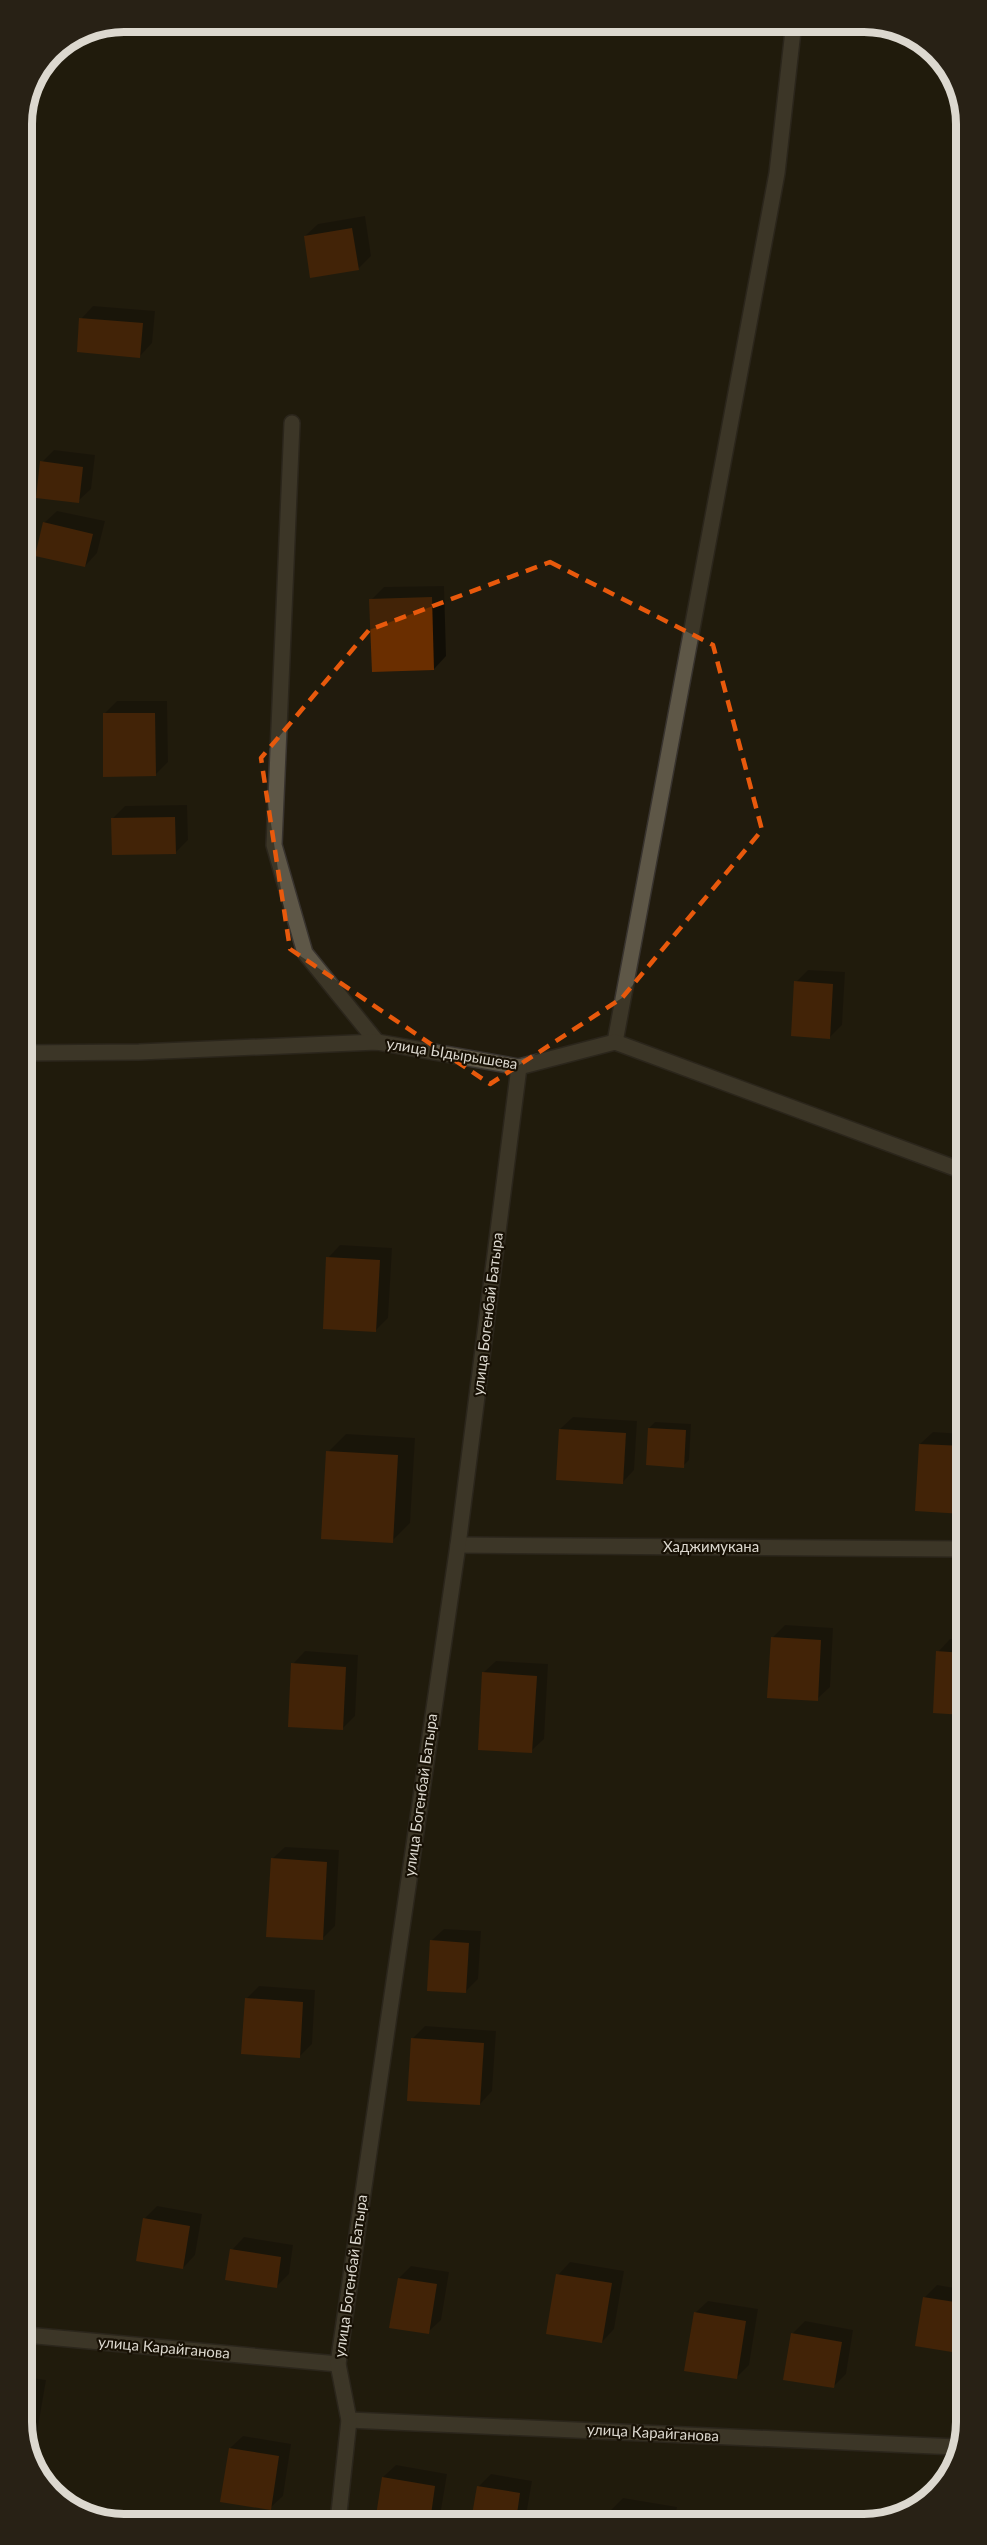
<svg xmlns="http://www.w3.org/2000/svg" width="987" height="2545" font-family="Lato,sans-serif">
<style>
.shadow{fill:#0007}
.building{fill:#6a2e00}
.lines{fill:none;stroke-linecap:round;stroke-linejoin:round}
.service-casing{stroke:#38332e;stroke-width:18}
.minor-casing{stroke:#38332e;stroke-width:18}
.service{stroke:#5e5747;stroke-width:15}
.minor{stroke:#5e5747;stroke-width:15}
.marked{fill:none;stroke:#e8590c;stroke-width:4.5;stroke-dasharray:12 8;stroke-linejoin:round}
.labels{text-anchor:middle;stroke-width:4.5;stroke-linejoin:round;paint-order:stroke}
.street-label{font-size:15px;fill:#dcd8cf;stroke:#181105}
.rim{fill:none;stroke:#dcd8cf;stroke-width:8}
</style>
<rect width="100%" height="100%" fill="#211b0d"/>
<g class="shadow">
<path d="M 365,216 L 371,256 L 358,269 L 305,236 L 318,224 Z"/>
<path d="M 93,306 L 155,311 L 152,343 L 140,356 L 81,319 Z"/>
<path d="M 54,450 L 95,455 L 91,489 L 78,501 L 42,462 Z"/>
<path d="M 57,511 L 105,521 L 97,553 L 85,566 L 44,523 Z"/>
<path d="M 444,586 L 446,656 L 434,669 L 371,600 L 384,587 Z"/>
<path d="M 117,701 L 167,701 L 168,762 L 155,775 L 104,714 Z"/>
<path d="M 187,805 L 188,840 L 175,853 L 113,818 L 125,806 Z"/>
<path d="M 808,970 L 845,972 L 842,1025 L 830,1037 L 796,982 Z"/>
<path d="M 340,1245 L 392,1248 L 388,1318 L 375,1331 L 328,1258 Z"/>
<path d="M 573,1417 L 637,1421 L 634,1470 L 622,1483 L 560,1429 Z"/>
<path d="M 655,1422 L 691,1424 L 689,1460 L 683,1466 L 649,1428 Z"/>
<path d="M 933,1432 L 964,1434 L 964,1512 L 920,1444 Z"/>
<path d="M 346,1434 L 415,1438 L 410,1523 L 392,1541 L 328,1452 Z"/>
<path d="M 785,1625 L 833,1628 L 830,1687 L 817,1699 L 772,1638 Z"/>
<path d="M 950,1639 L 964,1640 L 964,1714 L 934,1712 L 938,1652 Z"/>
<path d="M 305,1651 L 358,1655 L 355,1716 L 342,1729 L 293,1664 Z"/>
<path d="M 496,1661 L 548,1664 L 544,1739 L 531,1751 L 483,1673 Z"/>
<path d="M 285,1847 L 339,1850 L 335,1926 L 322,1939 L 272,1859 Z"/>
<path d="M 444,1929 L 481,1931 L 478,1979 L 465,1992 L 431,1941 Z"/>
<path d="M 259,1986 L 315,1990 L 312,2044 L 300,2056 L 246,1999 Z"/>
<path d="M 425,2026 L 496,2031 L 492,2091 L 480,2104 L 412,2039 Z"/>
<path d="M 157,2206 L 202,2214 L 195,2255 L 183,2268 L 144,2219 Z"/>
<path d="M 244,2237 L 293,2245 L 289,2274 L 276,2287 L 232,2250 Z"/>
<path d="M 570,2262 L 624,2271 L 614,2329 L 602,2342 L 558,2275 Z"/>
<path d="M 411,2266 L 449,2272 L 441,2320 L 428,2332 L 399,2278 Z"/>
<path d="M 937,2285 L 966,2290 L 964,2338 L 952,2351 L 924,2298 Z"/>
<path d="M 708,2301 L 758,2309 L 749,2365 L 736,2378 L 695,2313 Z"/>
<path d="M 805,2321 L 853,2330 L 846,2374 L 834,2386 L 792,2334 Z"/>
<path d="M 26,2377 L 46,2380 L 32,2462 L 26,2454 Z"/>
<path d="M 243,2436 L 291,2444 L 283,2496 L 270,2508 L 230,2448 Z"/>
<path d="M 396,2465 L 447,2474 L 439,2522 L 376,2522 L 383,2477 Z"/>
<path d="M 491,2474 L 532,2481 L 525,2521 L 473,2521 L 479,2486 Z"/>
<path d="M 623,2498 L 677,2507 L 675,2520 L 609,2521 L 611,2510 Z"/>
</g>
<g class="building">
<path d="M 352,228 L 359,270 L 310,278 L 304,236 Z"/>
<path d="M 79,318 L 143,323 L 140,358 L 77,352 Z"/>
<path d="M 40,461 L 83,467 L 79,503 L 36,498 Z"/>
<path d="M 43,522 L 93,534 L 85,567 L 35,556 Z"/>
<path d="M 432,597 L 434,670 L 372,672 L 369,599 Z"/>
<path d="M 103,713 L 155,713 L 156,776 L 103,777 Z"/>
<path d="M 175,817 L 176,854 L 112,855 L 111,818 Z"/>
<path d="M 794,981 L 833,984 L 830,1039 L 791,1036 Z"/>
<path d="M 326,1257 L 380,1260 L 376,1332 L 323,1329 Z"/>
<path d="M 648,1428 L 686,1430 L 684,1468 L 646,1465 Z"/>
<path d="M 559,1429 L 626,1433 L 623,1484 L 556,1480 Z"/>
<path d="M 919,1444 L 964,1446 L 964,1514 L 915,1511 Z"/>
<path d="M 326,1451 L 398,1455 L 393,1543 L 321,1539 Z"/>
<path d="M 771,1637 L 821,1640 L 818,1701 L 767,1698 Z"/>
<path d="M 936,1651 L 964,1653 L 964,1715 L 933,1713 Z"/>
<path d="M 291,1663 L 346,1667 L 343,1730 L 288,1727 Z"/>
<path d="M 482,1672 L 537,1676 L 532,1753 L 478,1750 Z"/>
<path d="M 271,1858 L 327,1862 L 323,1940 L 266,1937 Z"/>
<path d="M 430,1940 L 469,1943 L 466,1993 L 427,1991 Z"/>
<path d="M 245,1998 L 303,2002 L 300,2058 L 241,2054 Z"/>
<path d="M 411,2038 L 484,2043 L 480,2105 L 407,2101 Z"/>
<path d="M 143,2218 L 190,2226 L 183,2269 L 136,2261 Z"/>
<path d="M 230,2249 L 281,2257 L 277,2288 L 225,2280 Z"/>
<path d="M 556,2274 L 612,2283 L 602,2343 L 546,2334 Z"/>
<path d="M 398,2278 L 437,2284 L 429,2334 L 389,2328 Z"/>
<path d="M 923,2297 L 961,2303 L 952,2352 L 915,2346 Z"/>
<path d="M 694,2312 L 746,2321 L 737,2379 L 684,2371 Z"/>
<path d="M 791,2333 L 842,2342 L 834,2388 L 783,2380 Z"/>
<path d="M 26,2391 L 34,2393 L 28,2432 L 26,2432 Z"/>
<path d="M 229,2448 L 279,2456 L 271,2510 L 220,2502 Z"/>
<path d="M 382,2477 L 435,2486 L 430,2522 L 375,2522 Z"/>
<path d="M 477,2486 L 520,2493 L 516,2521 L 471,2521 Z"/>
<path d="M 609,2510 L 665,2519 L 665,2520 L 608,2521 Z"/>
</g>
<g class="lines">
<defs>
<path id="service" d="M 615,1042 L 777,173 L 794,22"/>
<g id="minor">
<path d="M 292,423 L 274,845 L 305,953 L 377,1042"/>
<path d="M 23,1053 L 139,1052 L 377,1042 L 519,1067 L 615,1042 L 963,1171"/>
<path d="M 458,1545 L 964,1549"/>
<path d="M 26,2335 L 338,2364"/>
<path d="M 349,2420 L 957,2447"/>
<path d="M 338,2522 L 349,2420 L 338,2364 L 458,1545 L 519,1067"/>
</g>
</defs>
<use href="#service" class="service-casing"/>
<use href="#minor" class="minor-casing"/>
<use href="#service" class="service"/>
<use href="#minor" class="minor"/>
</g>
<path d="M0 0H987V2545H0ZM 550,562 L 713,645 L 762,830 L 622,998 L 490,1084 L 290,949 L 261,758 L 369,630 Z" fill="#211b0d" fill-opacity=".55" fill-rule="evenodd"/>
<path class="marked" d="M 550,562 L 713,645 L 762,830 L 622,998 L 490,1084 L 290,949 L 261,758 L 369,630 Z"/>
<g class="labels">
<g class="street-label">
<text transform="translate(452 1054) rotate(9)" y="5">улица Ыдырышева</text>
<text transform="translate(488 1314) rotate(-83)" y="5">улица Богенбай Батыра</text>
<text x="711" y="1552">Хаджимукана</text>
<text transform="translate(421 1795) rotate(-82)" y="5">улица Богенбай Батыра</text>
<text transform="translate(351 2276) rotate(-82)" y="5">улица Богенбай Батыра</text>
<text transform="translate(164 2348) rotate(5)" y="5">улица Карайганова</text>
<text transform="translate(653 2433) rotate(3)" y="5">улица Карайганова</text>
</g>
</g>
<path d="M0 0H987V2545H0ZM124 32H864A92 92 0 0 1 956 124V2422A92 92 0 0 1 864 2514H124A92 92 0 0 1 32 2422V124A92 92 0 0 1 124 32Z" fill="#282115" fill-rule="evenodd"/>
<path class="rim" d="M124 32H864A92 92 0 0 1 956 124V2422A92 92 0 0 1 864 2514H124A92 92 0 0 1 32 2422V124A92 92 0 0 1 124 32Z"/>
</svg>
